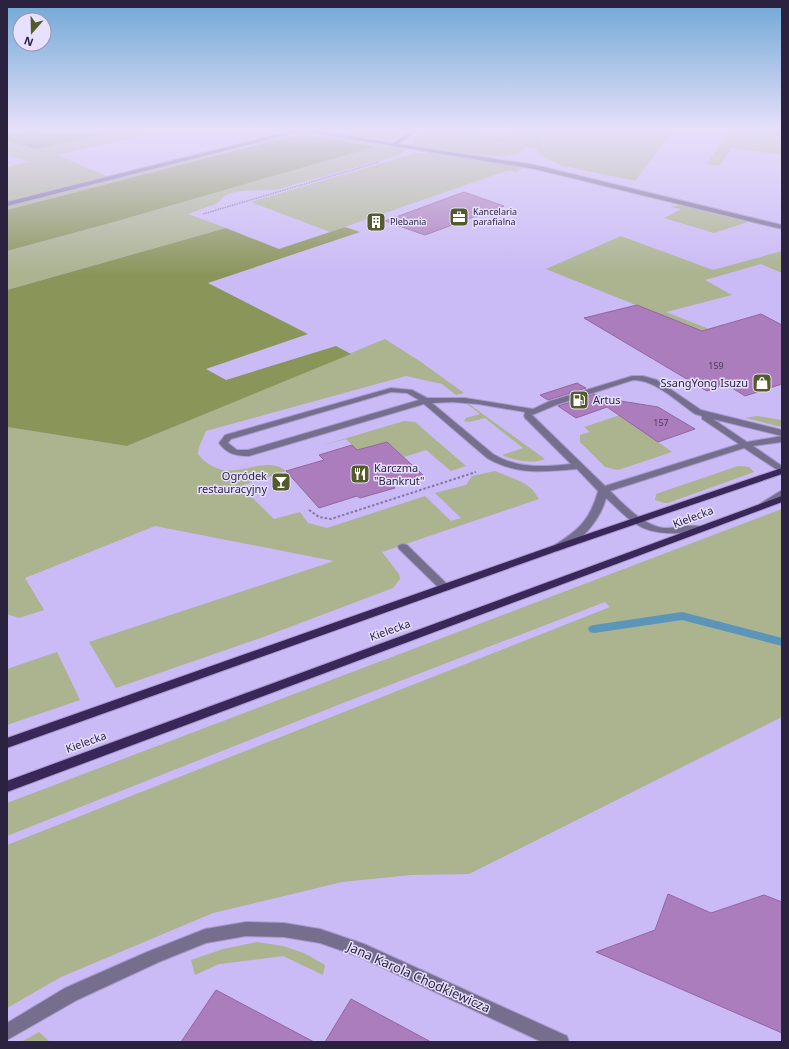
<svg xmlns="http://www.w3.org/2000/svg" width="789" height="1049" font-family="'Noto Sans',sans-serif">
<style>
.green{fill:#abb38f}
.forest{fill:#8a955a}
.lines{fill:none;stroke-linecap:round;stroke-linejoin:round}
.stream{fill:#5b95b9;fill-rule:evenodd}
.building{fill:#ac7dbc;stroke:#9365a2}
.minor-casing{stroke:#a799cd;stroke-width:2}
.major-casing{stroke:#a799cd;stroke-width:2}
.path-far1{stroke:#8477a5;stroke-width:1.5;stroke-dasharray:1.5 1;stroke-linecap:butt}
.path{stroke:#8477a5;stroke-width:2;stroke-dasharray:2.5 2;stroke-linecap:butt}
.minor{fill:#766e8d;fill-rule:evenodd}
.major{fill:#39275a;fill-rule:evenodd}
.labels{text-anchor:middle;stroke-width:3;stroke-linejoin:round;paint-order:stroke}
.far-poi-label{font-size:9px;fill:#2b223f;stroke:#e8e0ff;text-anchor:start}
.number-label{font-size:9px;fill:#4b395e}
.poi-label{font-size:11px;fill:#2b223f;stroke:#e8e0ff;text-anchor:end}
.street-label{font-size:11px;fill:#2b223f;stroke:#e8e0ff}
.near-street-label{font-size:13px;fill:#2b223f;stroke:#e8e0ff}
</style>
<rect width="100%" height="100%" fill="#cabaf5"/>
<g class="green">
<path d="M 138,128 L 176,128 L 57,155 L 108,177 L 7,202 L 7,167 L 28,162 L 7,155 L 7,141 L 37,149 Z"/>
<path d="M 304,128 L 402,128 L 397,132 L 403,133 L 392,139 L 384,141 Z"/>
<path d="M 430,128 L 504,138 L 516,128 L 674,128 L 635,181 L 560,165 L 538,154 L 536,148 L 526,147 L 515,155 L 501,156 L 481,155 L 424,148 L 417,146 L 411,142 L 415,138 Z"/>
<path d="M 731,128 L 782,128 L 782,155 L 732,148 L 719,166 L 707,164 Z"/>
<path d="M 300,133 L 312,134 L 399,147 L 404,150 L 401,154 L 393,157 L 275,190 L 240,191 L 231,193 L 223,197 L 218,203 L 188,214 L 226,228 L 7,290 L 7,251 L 114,222 L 373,147 L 321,137 L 302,136 L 276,140 L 7,210 L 7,207 Z"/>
<path d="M 416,153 L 432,153 L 518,166 L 522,168 L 516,172 L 509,170 L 330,232 L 251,202 Z"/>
<path d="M 681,205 L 685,206 L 748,222 L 714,233 L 664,218 L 681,209 L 670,207 Z"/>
<path d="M 621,236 L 713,270 L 782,251 L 782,273 L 761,264 L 705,280 L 732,295 L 666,312 L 709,329 L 723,325 L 738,332 L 721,339 L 546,269 Z"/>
<path d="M 385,339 L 421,362 L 464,393 L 456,395 L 442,384 L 406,376 L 206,431 L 199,447 L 198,454 C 228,491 261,451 286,471 L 240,486 L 274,519 L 300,512 L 308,523 L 327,528 L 425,496 L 451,521 L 461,518 L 435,493 L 466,485 L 472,476 L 495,471 L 520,481 L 532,489 L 539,499 L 382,552 L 399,574 L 400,579 L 393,588 L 266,636 L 116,688 L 89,642 L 334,561 L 155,526 L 25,578 L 44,610 L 19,618 L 7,614 L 7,427 L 127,446 Z"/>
<path d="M 467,404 L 469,404 L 545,459 C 530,464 516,461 502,455 L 523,448 L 485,418 L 469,422 L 464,421 L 466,418 L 480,414 Z"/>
<path d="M 626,413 L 646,433 L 672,452 L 618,470 L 605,467 L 580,442 L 580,435 L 590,432 L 584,427 Z"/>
<path d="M 757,416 L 782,420 L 782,427 L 745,418 Z"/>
<path d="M 404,421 L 415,422 L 466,466 L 451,471 L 426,450 L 404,457 L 387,442 L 357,450 L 346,439 L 320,446 Z"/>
<path d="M 738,466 L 749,467 L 754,472 L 668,503 L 664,503 L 655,500 L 656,494 Z"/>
<path d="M 782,509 L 782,717 L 469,874 L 411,875 L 342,882 L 213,913 L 61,977 L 7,1008 L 7,845 L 610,607 L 605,602 L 343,703 L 7,836 L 7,803 Z"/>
<path d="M 57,652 L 80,700 L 7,725 L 7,669 Z"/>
<path d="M 257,942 L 283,946 L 304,953 L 325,965 L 323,975 L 283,956 L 219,964 L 195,975 L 191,960 L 223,949 Z"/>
<path d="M 39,1032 L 50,1042 L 21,1042 Z"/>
</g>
<g class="forest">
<path d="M 7,128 L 138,128 L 37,149 L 7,141 Z"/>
<path d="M 302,136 L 321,137 L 374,147 L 114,222 L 7,251 L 7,210 L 276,140 Z"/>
<path d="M 345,227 L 360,232 L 208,283 L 308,334 L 206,369 L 226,380 L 336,346 L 351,354 L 127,446 L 7,427 L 7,290 L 226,228 L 279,249 Z"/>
</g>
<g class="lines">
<path class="stream" d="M 682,612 L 782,638 L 782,646 L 682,620 L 594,633 L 590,632 L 588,629 L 590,626 L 594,625 Z"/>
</g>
<g class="building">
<path d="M 464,192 L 504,206 L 425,235 L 385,221 Z"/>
<path d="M 637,305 L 702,331 L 761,314 L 782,325 L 782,384 L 745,396 L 726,384 L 707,391 L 584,318 Z"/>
<path d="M 577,383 L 586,388 L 548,400 L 540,395 Z"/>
<path d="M 595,394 L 602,398 L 658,407 L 695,429 L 658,442 L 607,407 L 576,418 L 558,406 Z"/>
<path d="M 387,442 L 423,475 L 392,484 L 395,488 L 360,498 L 357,496 L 319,508 L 286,471 L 324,460 L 319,455 L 352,445 L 357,450 Z"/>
<path d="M 668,894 L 711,913 L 764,895 L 782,902 L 782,1033 L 596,952 L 655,930 Z"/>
<path d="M 216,990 L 314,1042 L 181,1042 Z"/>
<path d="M 351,999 L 431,1042 L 325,1042 Z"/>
</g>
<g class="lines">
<defs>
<g id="minor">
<path d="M 290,128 L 301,128 L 393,143 L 416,128 L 421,128 L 398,144 L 535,165 L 782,225 L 782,229 L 535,169 L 302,131 L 7,206 L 7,202 L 295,130 Z"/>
<path d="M 632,376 L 643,376 L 657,380 L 701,410 L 782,430 L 782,436 L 713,419 L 747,442 L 782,436 L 782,442 L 753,446 L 782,466 L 782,473 L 744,448 L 610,491 C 625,505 641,524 663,528 C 673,529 699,522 705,529 C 701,534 691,533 684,533 C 642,535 635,525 606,498 C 601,519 579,546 557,551 L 552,548 L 553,546 C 579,530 590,520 598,491 L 577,469 C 545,472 515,475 487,458 L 424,404 L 249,456 C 236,456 227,454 219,443 L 225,435 L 391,388 L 412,390 L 427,398 L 465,398 L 533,409 L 550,401 ZM 633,380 C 656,380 676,401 695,414 L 702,416 L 702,419 L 739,444 L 605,486 L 532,415 L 556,405 ZM 391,392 L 407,393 L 419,400 L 248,450 L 237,450 L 228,443 L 231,439 ZM 452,402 L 478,404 L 525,412 L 524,416 L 525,418 L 571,464 C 544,467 518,469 493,454 L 432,403 Z"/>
<path d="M 782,490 L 782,497 L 767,507 L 761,507 L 759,505 L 761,503 Z"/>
<path d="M 403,544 L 407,545 L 449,586 L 450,588 L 449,590 L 441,590 L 399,549 L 398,547 L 399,545 Z"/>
<path d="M 246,922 L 284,923 L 320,929 L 364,944 L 567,1036 L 569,1042 L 542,1042 L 360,957 L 320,943 L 284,937 L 246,936 L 206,943 L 159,962 L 77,1000 L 7,1040 L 7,1023 L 65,988 L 147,952 L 205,929 Z"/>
</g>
<g id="major">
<path d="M 782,468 L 782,474 L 560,550 L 7,748 L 7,738 L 552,546 Z"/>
<path d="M 782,496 L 782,502 L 7,792 L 7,781 Z"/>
</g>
</defs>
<use href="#minor" class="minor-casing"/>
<use href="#major" class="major-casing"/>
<g class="path-far1">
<path d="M 7,137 L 51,128"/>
<path d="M 532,146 L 550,128"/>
<path d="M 203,214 L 379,162"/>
</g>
<path class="path" d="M 309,510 L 319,517 L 331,519 L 476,472"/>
<use href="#minor" class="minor"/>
<use href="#major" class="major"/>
</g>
<linearGradient id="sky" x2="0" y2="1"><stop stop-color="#6fa8d5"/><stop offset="0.47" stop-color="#e7e0fa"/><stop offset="1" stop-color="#e7e0fa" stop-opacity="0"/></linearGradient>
<rect width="789" height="275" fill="url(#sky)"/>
<defs>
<symbol id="office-square" viewBox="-11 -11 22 22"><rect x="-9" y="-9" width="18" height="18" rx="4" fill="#535b2a" stroke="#e8e0ff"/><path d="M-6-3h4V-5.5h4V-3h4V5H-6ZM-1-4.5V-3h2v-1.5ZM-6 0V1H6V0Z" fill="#fff"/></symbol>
<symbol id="building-square" viewBox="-11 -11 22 22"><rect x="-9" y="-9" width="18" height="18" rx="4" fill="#535b2a" stroke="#e8e0ff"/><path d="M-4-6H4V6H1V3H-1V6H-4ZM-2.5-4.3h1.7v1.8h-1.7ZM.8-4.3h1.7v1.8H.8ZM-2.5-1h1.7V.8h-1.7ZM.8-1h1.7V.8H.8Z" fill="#fff"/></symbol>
<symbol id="shop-square" viewBox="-11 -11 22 22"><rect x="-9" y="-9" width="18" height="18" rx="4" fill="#535b2a" stroke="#e8e0ff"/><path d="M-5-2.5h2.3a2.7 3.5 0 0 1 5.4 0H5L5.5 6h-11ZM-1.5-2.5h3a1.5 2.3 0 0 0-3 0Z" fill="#fff"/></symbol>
<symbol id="fuel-square" viewBox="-11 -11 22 22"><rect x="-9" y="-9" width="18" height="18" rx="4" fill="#535b2a" stroke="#e8e0ff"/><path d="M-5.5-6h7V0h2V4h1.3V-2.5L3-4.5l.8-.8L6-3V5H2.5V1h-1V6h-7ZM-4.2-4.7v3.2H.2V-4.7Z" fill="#fff"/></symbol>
<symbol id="restaurant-square" viewBox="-11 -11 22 22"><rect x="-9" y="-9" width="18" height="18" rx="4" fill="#535b2a" stroke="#e8e0ff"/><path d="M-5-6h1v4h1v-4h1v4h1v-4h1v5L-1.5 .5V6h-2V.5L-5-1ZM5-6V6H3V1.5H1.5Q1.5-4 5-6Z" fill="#fff"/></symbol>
<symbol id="bar-square" viewBox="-11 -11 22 22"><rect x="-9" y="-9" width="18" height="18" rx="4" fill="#535b2a" stroke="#e8e0ff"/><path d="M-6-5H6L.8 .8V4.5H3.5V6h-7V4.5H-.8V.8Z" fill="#fff"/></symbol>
</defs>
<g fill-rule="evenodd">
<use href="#office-square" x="448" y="206" width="22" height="22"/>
<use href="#building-square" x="365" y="211" width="22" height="22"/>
<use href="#shop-square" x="751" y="372" width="22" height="22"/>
<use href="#fuel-square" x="568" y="389" width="22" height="22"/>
<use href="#restaurant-square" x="349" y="463" width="22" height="22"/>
<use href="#bar-square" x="270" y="471" width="22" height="22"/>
</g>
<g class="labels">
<g class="far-poi-label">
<text x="473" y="215">Kancelaria<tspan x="473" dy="10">parafialna</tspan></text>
<text x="390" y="225">Plebania</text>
</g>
<g class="number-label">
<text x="716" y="369">159</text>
<text x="661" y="426">157</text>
</g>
<g class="poi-label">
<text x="748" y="387">SsangYong Isuzu</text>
<text x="593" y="404" text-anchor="start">Artus</text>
<text x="374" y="472" text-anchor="start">Karczma<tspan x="374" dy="13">"Bankrut"</tspan></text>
<text x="267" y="480">Ogródek<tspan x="267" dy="13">restauracyjny</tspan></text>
</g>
<g class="street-label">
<text transform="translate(693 517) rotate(-21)" y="4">Kielecka</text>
<text transform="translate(390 630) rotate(-20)" y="4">Kielecka</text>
<text transform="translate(86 742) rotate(-20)" y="4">Kielecka</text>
</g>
<g class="near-street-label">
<text transform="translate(419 977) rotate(24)" y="5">Jana Karola Chodkiewicza</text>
</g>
</g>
<rect width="789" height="1049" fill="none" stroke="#2b223f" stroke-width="16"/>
<g transform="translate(32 32) rotate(200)"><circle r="19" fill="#e8e0ff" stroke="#9c94b2"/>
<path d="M0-3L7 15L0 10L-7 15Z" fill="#535b2a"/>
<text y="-6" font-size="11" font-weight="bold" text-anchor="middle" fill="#2b223f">N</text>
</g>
</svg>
